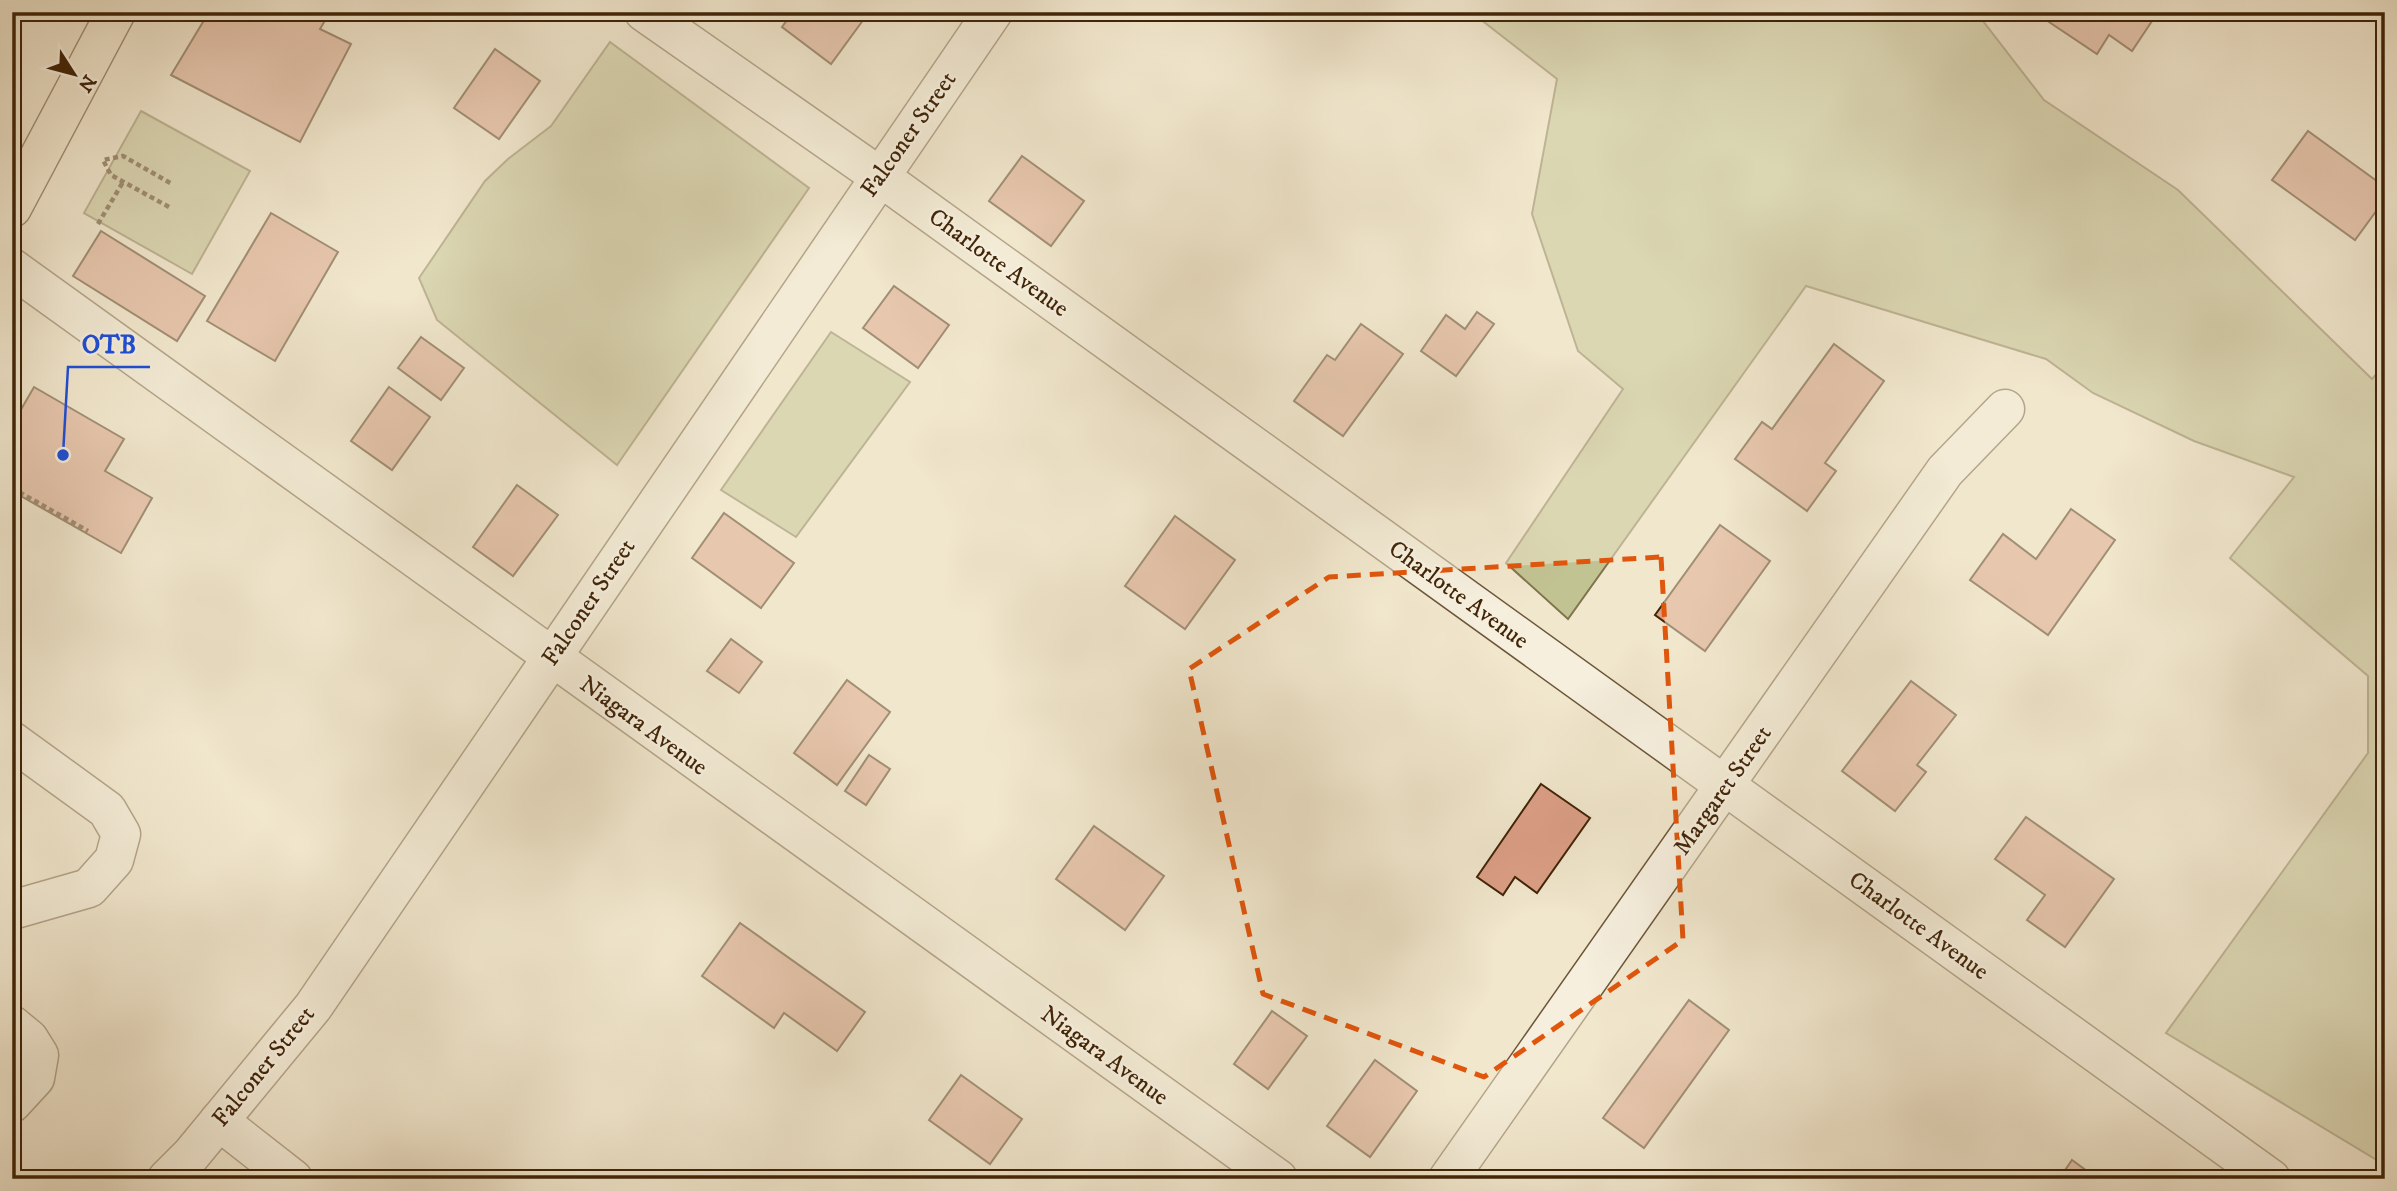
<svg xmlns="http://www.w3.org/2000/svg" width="2397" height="1191" font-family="'IM FELL DW Pica',serif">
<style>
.green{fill:#c2c393;stroke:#81744d;stroke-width:2}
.building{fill:#dc9f87;stroke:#402407;stroke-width:2}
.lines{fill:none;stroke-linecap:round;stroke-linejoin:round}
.minor-casing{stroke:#6c5538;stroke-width:41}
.major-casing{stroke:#402407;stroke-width:41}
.path{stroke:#402407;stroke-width:4.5;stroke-dasharray:5 3.5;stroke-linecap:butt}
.minor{stroke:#f6efde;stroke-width:38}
.major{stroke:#f1e7cd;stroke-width:38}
.marked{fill:none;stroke:#e0560c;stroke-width:5;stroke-dasharray:14 9;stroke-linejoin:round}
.labels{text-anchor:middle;stroke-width:5;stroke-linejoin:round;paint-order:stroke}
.street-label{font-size:24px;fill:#402407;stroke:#f6efde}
.leader{fill:none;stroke:#1d4ed8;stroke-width:2.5}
.callout-dot{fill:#1d4ed8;stroke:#f6efde;stroke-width:2.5}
.callout-label{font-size:26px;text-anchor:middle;font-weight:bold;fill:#1d4ed8;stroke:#f6efde;stroke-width:5;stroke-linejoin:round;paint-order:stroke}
</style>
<rect width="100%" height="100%" fill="#f1e7cd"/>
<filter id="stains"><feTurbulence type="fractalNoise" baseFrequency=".00286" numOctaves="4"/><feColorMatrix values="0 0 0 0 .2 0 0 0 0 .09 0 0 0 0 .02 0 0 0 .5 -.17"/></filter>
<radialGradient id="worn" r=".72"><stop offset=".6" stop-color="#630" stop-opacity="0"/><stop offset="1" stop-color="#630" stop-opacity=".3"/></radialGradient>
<g class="green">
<path d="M 1471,12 L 1976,12 L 2044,100 L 2178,190 L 2372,379 L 2385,364 L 2385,1165 L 2166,1033 L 2368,753 L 2368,676 L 2230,558 L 2294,477 L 2194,441 L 2093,393 L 2046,359 L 1806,286 L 1568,619 L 1506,563 L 1623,389 L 1578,351 L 1532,214 L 1557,79 Z"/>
<path d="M 610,42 L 809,188 L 617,465 L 437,320 L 419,278 L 485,181 L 508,159 L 551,126 Z"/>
<path d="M 141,111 L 250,171 L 192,274 L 84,213 Z"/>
<path d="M 831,332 L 910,382 L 796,537 L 721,490 Z"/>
</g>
<g class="building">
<path d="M 209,12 L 330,12 L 320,29 L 351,44 L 300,142 L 171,75 Z"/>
<path d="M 793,12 L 869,12 L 831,64 L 782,27 Z"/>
<path d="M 2034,12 L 2158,12 L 2132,51 L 2109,35 L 2097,54 Z"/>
<path d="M 495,49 L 540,81 L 499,139 L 454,108 Z"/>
<path d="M 2308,131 L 2385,187 L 2385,199 L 2355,240 L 2272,180 Z"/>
<path d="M 1022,156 L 1084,201 L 1051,246 L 989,201 Z"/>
<path d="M 271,213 L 338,252 L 275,361 L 207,321 Z"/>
<path d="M 101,231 L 205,296 L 177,341 L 73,276 Z"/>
<path d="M 894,286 L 949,325 L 918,368 L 863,328 Z"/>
<path d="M 1477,312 L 1494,324 L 1456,376 L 1421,351 L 1446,315 L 1465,329 Z"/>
<path d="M 1361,324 L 1403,354 L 1343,436 L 1294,401 L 1327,355 L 1335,360 Z"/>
<path d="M 421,337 L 464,368 L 441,400 L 398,368 Z"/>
<path d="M 1834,344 L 1884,381 L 1825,463 L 1836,471 L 1807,511 L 1735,459 L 1762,422 L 1772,429 Z"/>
<path d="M 34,387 L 124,439 L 105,471 L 152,498 L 121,553 L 12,491 L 12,425 Z"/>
<path d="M 389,387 L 430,417 L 392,470 L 351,441 Z"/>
<path d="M 517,485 L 558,515 L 513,576 L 473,547 Z"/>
<path d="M 2071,509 L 2115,540 L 2048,635 L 1970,580 L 2003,534 L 2036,559 Z"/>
<path d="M 724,513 L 794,563 L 761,608 L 692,558 Z"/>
<path d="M 1175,516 L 1235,560 L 1185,629 L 1125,586 Z"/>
<path d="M 1720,525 L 1770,561 L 1705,651 L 1655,615 Z"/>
<path d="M 731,639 L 762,662 L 739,693 L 707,671 Z"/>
<path d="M 847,680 L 890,712 L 837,785 L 794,753 Z"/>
<path d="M 1911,681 L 1956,715 L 1917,765 L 1926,772 L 1895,811 L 1842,771 Z"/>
<path d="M 869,755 L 890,769 L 866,805 L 845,791 Z"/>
<path d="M 1541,784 L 1590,818 L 1537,893 L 1515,877 L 1503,895 L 1477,877 Z"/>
<path d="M 2026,817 L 2114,879 L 2065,947 L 2027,920 L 2045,895 L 1995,859 Z"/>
<path d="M 1094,826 L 1164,876 L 1125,930 L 1056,879 Z"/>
<path d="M 740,923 L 865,1012 L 837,1051 L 784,1013 L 774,1028 L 702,976 Z"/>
<path d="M 1689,1000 L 1729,1030 L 1644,1148 L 1603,1118 Z"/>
<path d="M 1272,1011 L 1307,1036 L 1268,1089 L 1234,1064 Z"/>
<path d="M 1375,1060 L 1417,1091 L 1370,1157 L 1327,1126 Z"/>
<path d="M 961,1075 L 1022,1119 L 990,1164 L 929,1120 Z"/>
<path d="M 2072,1160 L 2098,1179 L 2059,1179 Z"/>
<path d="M 954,1171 L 965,1179 L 949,1179 Z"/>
</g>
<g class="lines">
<defs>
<g id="minor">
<path d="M 644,12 L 879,176 L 2271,1179"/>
<path d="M 12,268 L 1278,1179"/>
<path d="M 12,741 L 107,810 L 121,834 L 114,860 L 89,888 L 12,910"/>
<path d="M 12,1025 L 29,1039 L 39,1055 L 35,1078 L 12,1103"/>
<path d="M 219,1121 L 293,1179"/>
<path d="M 167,1179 L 191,1155 L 313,1007 L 993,12"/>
<path d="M 1448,1179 L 1945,471 L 2005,409"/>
</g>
<path id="major" d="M 12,208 L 116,12"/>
</defs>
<use href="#minor" class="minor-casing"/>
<use href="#major" class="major-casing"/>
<g class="path">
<path d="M 169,207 L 111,175 L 103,160 L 123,156 L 172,184"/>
<path d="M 98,224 L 123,182"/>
<path d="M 12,488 L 88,531"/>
</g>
<use href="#minor" class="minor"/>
<use href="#major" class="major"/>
</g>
<path d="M0 0H2397V1191H0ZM 1661,557 L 1683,940 L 1484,1077 L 1263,994 L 1189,669 L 1329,577 Z" fill="#f1e7cd" fill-opacity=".55" fill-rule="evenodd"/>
<path class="marked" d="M 1661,557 L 1683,940 L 1484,1077 L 1263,994 L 1189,669 L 1329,577 Z"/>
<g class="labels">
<g class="street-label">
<text transform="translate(908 134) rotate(-55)" y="8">Falconer Street</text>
<text transform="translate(999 262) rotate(36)" y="8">Charlotte Avenue</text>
<text transform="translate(1459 594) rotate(36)" y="8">Charlotte Avenue</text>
<text transform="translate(588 602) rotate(-56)" y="8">Falconer Street</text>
<text transform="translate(644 725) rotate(36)" y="8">Niagara Avenue</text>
<text transform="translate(1722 790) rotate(-55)" y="8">Margaret Street</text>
<text transform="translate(1919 925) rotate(36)" y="8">Charlotte Avenue</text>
<text transform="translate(1105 1055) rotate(36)" y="8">Niagara Avenue</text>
<text transform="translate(263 1066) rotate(-51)" y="8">Falconer Street</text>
</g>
</g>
<path class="leader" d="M63 455L68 367H150"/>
<circle class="callout-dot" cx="63" cy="455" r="7"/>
<g class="callout-label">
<text x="109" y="353">OTB</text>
</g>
<rect width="2397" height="1191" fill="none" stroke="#f1e7cd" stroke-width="42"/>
<rect x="14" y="14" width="2369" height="1163" fill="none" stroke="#402407" stroke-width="3.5"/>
<rect x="21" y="21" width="2355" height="1149" fill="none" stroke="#402407" stroke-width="2"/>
<g transform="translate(74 74) rotate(126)" stroke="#f6efde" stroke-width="5" paint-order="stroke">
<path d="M0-5L12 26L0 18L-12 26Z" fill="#402407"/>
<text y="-10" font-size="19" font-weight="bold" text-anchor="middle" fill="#402407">N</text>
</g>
<rect width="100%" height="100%" filter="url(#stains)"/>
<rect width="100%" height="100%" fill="url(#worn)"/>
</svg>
